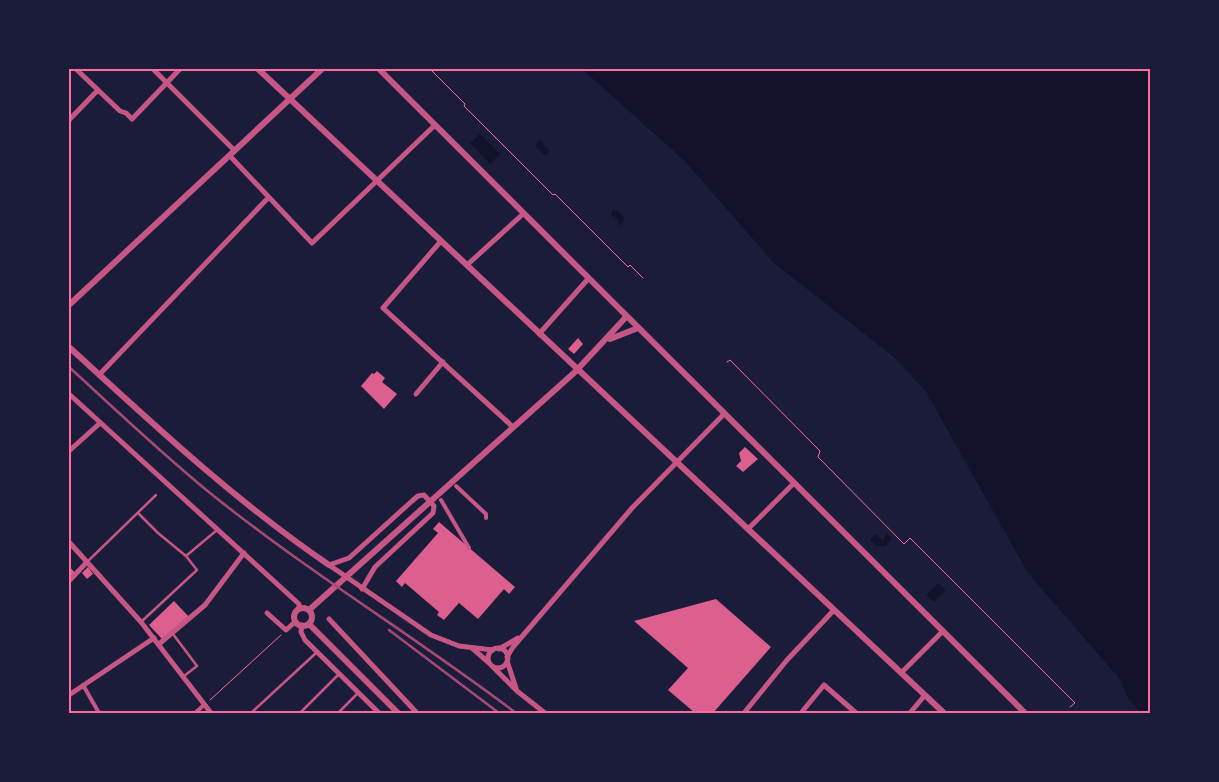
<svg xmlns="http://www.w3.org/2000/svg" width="1219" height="782" font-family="Karla,sans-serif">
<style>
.water{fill:#12122b}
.building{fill:#dd5f8e}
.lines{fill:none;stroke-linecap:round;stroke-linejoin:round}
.path{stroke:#ff6b9d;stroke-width:1}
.service{stroke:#c65784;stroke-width:2.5}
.pedestrian{stroke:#c65784;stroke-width:4}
.minor{stroke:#c65784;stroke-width:5}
.tertiary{stroke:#c65784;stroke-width:6}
.rail{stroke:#a44b75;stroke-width:2.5}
.neatline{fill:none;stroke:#ff6b9d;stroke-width:2}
</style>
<rect width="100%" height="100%" fill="#1b1b3a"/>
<g class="water">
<path d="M 582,69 L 1150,69 L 1150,713 L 1141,713 L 1129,700 L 1119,678 L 1028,573 L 925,390 L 894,357 L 774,263 L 685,161 Z"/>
<path d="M 480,134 L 500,154 L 490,164 L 470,143 Z"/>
<path d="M 540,140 L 549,150 L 548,155 L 544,155 L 535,146 Z"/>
<path d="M 617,210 L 625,219 L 621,225 L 618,224 L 618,219 L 614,220 L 616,217 L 611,216 L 612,211 Z"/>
<path d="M 887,534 L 892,538 L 886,546 L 876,546 L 870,540 L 875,534 L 883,540 Z"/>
<path d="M 938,583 L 946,590 L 934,602 L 926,595 Z"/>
</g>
<g class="building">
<path d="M 578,338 L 583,344 L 574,354 L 568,349 Z"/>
<path d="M 377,371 L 385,378 L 382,382 L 397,394 L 384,409 L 361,386 L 372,373 L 374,374 Z"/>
<path d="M 745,447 L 758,459 L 743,472 L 736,466 L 741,461 L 739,453 Z"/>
<path d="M 439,522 L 515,587 L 509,594 L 504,589 L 478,619 L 459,603 L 444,620 L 437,615 L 439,612 L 405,583 L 402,587 L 396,581 L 438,533 L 433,529 Z"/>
<path d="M 69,566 L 75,573 L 69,577 Z"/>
<path d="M 88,567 L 93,574 L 87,579 L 82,573 Z"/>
<path d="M 716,599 L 771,647 L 713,713 L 695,713 L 668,690 L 688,668 L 634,621 Z"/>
<path d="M 174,601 L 189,617 L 162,639 L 149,625 Z"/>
</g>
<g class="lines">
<g class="path">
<path d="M 430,69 L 465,104 L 464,106 L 553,195 L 555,194 L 628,267 L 630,265 L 643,278"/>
<path d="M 727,362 L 730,360 L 820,451 L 818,457 L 904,544 L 910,538 L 1075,703 L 1070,707"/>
<path d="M 210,700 L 281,635"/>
</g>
<g class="service">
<path d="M 138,513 L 158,533 L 186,556 L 217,530"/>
<path d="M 87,562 L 156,495"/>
<path d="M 142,621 L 197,570 L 186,556"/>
<path d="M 173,634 L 197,666 L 184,676"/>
<path d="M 251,713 L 316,653"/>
<path d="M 300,713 L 339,674"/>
<path d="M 338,713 L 358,693"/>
</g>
<g class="pedestrian">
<path d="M 456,486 L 486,514 L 486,518"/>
<path d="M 441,500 L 469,548"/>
<path d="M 83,685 L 99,713"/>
<path d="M 195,713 L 204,705"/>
</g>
<g class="minor">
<path d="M 76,69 L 120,111 L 126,113 L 132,119 L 180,69"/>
<path d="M 153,69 L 235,151"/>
<path d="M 69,120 L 98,90"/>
<path d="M 230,156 L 312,243 L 435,125"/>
<path d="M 441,241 L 383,308 L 513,427"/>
<path d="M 467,265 L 523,214"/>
<path d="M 539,334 L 588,279"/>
<path d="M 99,375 L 268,198"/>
<path d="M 69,394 L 299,604 L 299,609"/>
<path d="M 416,394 L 443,362"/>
<path d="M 69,451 L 99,424"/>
<path d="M 748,529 L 793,484"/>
<path d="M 69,542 L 141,622 L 211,713"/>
<path d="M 329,565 L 349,558 L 412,501 L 418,496 L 424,495 L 434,506 L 433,513 L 375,567 L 362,589"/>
<path d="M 329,565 L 431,635 L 459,646 L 493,650"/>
<path d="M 69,581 L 87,562"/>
<path d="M 267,613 L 286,630 L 295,622"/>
<path d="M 329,619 L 417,713"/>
<path d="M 302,625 L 301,632 L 305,640 L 379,713"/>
<path d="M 159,644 L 205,605 L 244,553"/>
<path d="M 472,648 L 488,662"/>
<circle cx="498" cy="658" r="10"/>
<path d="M 499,649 L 518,638"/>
<path d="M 507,657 L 513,647 L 632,508 L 724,414"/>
<path d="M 507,661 L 516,688"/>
<path d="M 493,667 L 517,691 L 545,713"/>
<path d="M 901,673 L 942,632"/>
<path d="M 69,695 L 154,638"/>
<path d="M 744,713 L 787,660 L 834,610"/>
<path d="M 801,713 L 824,685 L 856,713"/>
<path d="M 910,713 L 925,695"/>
</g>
<g class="tertiary">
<path d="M 258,69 L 944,713"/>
<path d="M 379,69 L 1025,713"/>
<path d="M 69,305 L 322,69"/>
<path d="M 610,339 L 638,328"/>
<path d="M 69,347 C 152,423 235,501 329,565"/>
<circle cx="303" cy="617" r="9"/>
<path d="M 309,610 L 575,372 L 626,317"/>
<path d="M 309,624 L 398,713"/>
</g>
<g class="rail">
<path d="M 69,367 C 115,409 161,453 210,493 C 308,572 416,637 516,713"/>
<path d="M 389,630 L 499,713"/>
</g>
</g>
<rect width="1219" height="782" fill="none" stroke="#1b1b3a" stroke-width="140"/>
<rect x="70" y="70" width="1079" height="642" class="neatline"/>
</svg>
